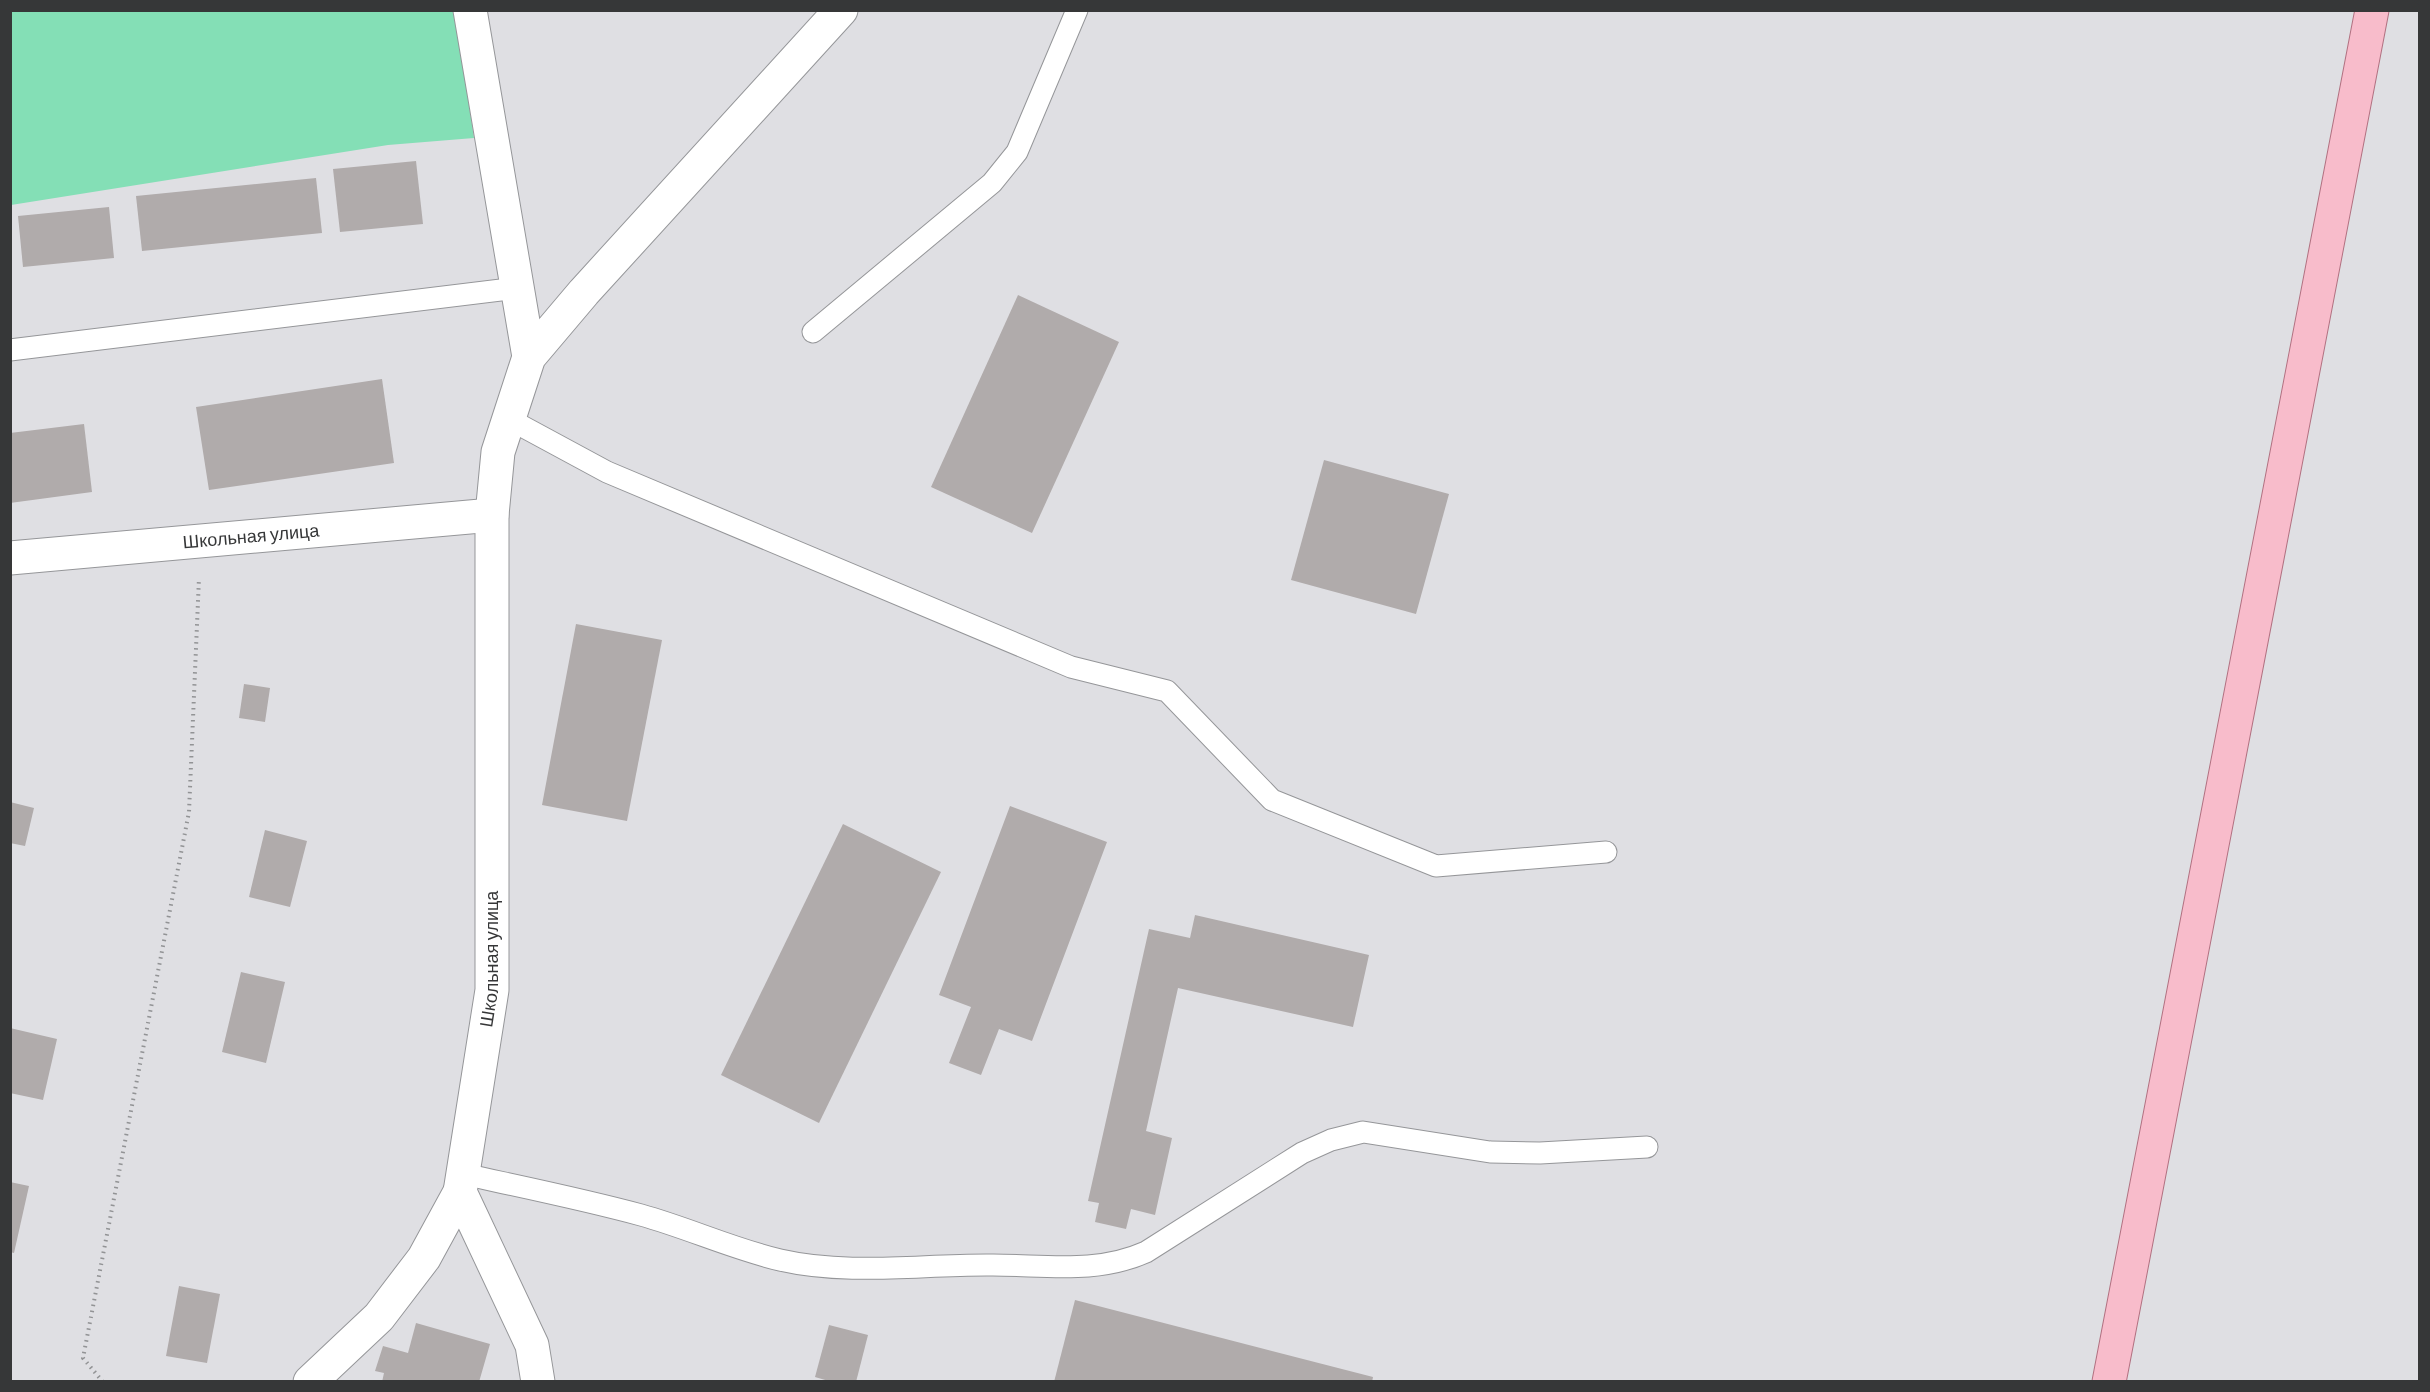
<svg xmlns="http://www.w3.org/2000/svg" width="2430" height="1392" font-family="Barlow,sans-serif">
<style>
.green{fill:#84dfb6}
.building{fill:#b0abab}
.lines{fill:none;stroke-linecap:round;stroke-linejoin:round}
.lane-casing{stroke:#959699;stroke-width:23}
.street-casing{stroke:#959699;stroke-width:35}
.primary-casing{stroke:#b17181;stroke-width:35}
.path{stroke:#929395;stroke-width:4;stroke-dasharray:1.5 4.5;stroke-linecap:butt}
.lane{stroke:#fff;stroke-width:21}
.street{stroke:#fff;stroke-width:33}
.primary{stroke:#f8bccb;stroke-width:33}
.labels{text-anchor:middle;stroke-width:5;stroke-linejoin:round;paint-order:stroke}
.street-label{font-size:18px;fill:#363738;stroke:#ececf0}
</style>
<rect width="100%" height="100%" fill="#dfdfe3"/>
<path class="green" d="M 11,11 L 455,11 L 474,138 L 388,145 L 11,205 Z"/>
<g class="building">
<path d="M 416,161 L 423,224 L 340,232 L 333,169 Z"/>
<path d="M 316,178 L 322,233 L 142,251 L 136,196 Z"/>
<path d="M 109,207 L 114,258 L 23,267 L 18,216 Z"/>
<path d="M 1018,295 L 1119,342 L 1032,533 L 931,487 Z"/>
<path d="M 382,379 L 394,463 L 209,490 L 196,407 Z"/>
<path d="M 84,424 L 92,492 L 10,503 L 10,433 Z"/>
<path d="M 1324,460 L 1449,494 L 1416,614 L 1291,580 Z"/>
<path d="M 576,624 L 662,640 L 627,821 L 542,805 Z"/>
<path d="M 244,684 L 270,688 L 265,722 L 239,718 Z"/>
<path d="M 10,802 L 34,808 L 25,846 L 10,843 Z"/>
<path d="M 1010,806 L 1107,842 L 1032,1041 L 999,1029 L 981,1075 L 949,1063 L 971,1007 L 939,995 Z"/>
<path d="M 843,824 L 941,872 L 819,1123 L 721,1075 Z"/>
<path d="M 265,830 L 307,841 L 290,907 L 249,897 Z"/>
<path d="M 1195,915 L 1369,955 L 1353,1027 L 1178,988 L 1146,1131 L 1172,1138 L 1155,1215 L 1131,1209 L 1126,1229 L 1095,1222 L 1099,1203 L 1088,1201 L 1149,929 L 1190,938 Z"/>
<path d="M 241,972 L 285,982 L 266,1063 L 222,1052 Z"/>
<path d="M 10,1028 L 57,1039 L 43,1100 L 10,1093 Z"/>
<path d="M 10,1182 L 29,1186 L 14,1253 L 10,1252 Z"/>
<path d="M 179,1286 L 220,1294 L 207,1363 L 166,1356 Z"/>
<path d="M 1075,1300 L 1373,1377 L 1372,1382 L 1054,1382 Z"/>
<path d="M 416,1323 L 490,1344 L 479,1382 L 382,1382 L 384,1373 L 375,1371 L 383,1346 L 408,1353 Z"/>
<path d="M 829,1325 L 868,1335 L 856,1382 L 832,1382 L 815,1377 Z"/>
</g>
<g class="lines">
<defs>
<g id="lane">
<path d="M 813,332 L 992,183 L 1017,152 L 1077,10"/>
<path d="M 10,350 L 517,288"/>
<path d="M 507,418 L 607,472 L 1071,667 L 1167,691 L 1272,800 L 1436,866 L 1606,852"/>
<path d="M 463,1174 C 522,1187 582,1199 641,1215 C 688,1228 733,1249 780,1260 C 850,1276 922,1264 993,1265 C 1046,1265 1097,1274 1146,1252 L 1302,1153 L 1331,1140 L 1363,1132 L 1490,1152 L 1540,1153 L 1647,1147"/>
</g>
<g id="street">
<path d="M 470,10 L 529,357"/>
<path id="s1" d="M 10,558 L 492,515"/>
<path d="M 310,1382 L 379,1317 L 424,1258 L 460,1192"/>
<path id="s2" d="M 538,1382 L 532,1345 L 460,1192 L 492,990 L 492,515 L 498,452 L 529,357 L 584,292 L 841,10"/>
</g>
<path id="primary" d="M 2109,1382 L 2372,10"/>
</defs>
<use href="#lane" class="lane-casing"/>
<use href="#street" class="street-casing"/>
<use href="#primary" class="primary-casing"/>
<path class="path" d="M 103,1382 L 83,1358 L 189,812 L 199,578"/>
<use href="#lane" class="lane"/>
<use href="#street" class="street"/>
<use href="#primary" class="primary"/>
</g>
<g class="labels">
<g class="street-label">
<text dy="6" stroke="none"><textPath href="#s1" startOffset="242">Школьная улица</textPath></text>
<text dy="6" stroke="none"><textPath href="#s2" startOffset="442">Школьная улица</textPath></text>
</g>
</g>
<rect width="2430" height="1392" fill="none" stroke="#363738" stroke-width="24"/>
</svg>
